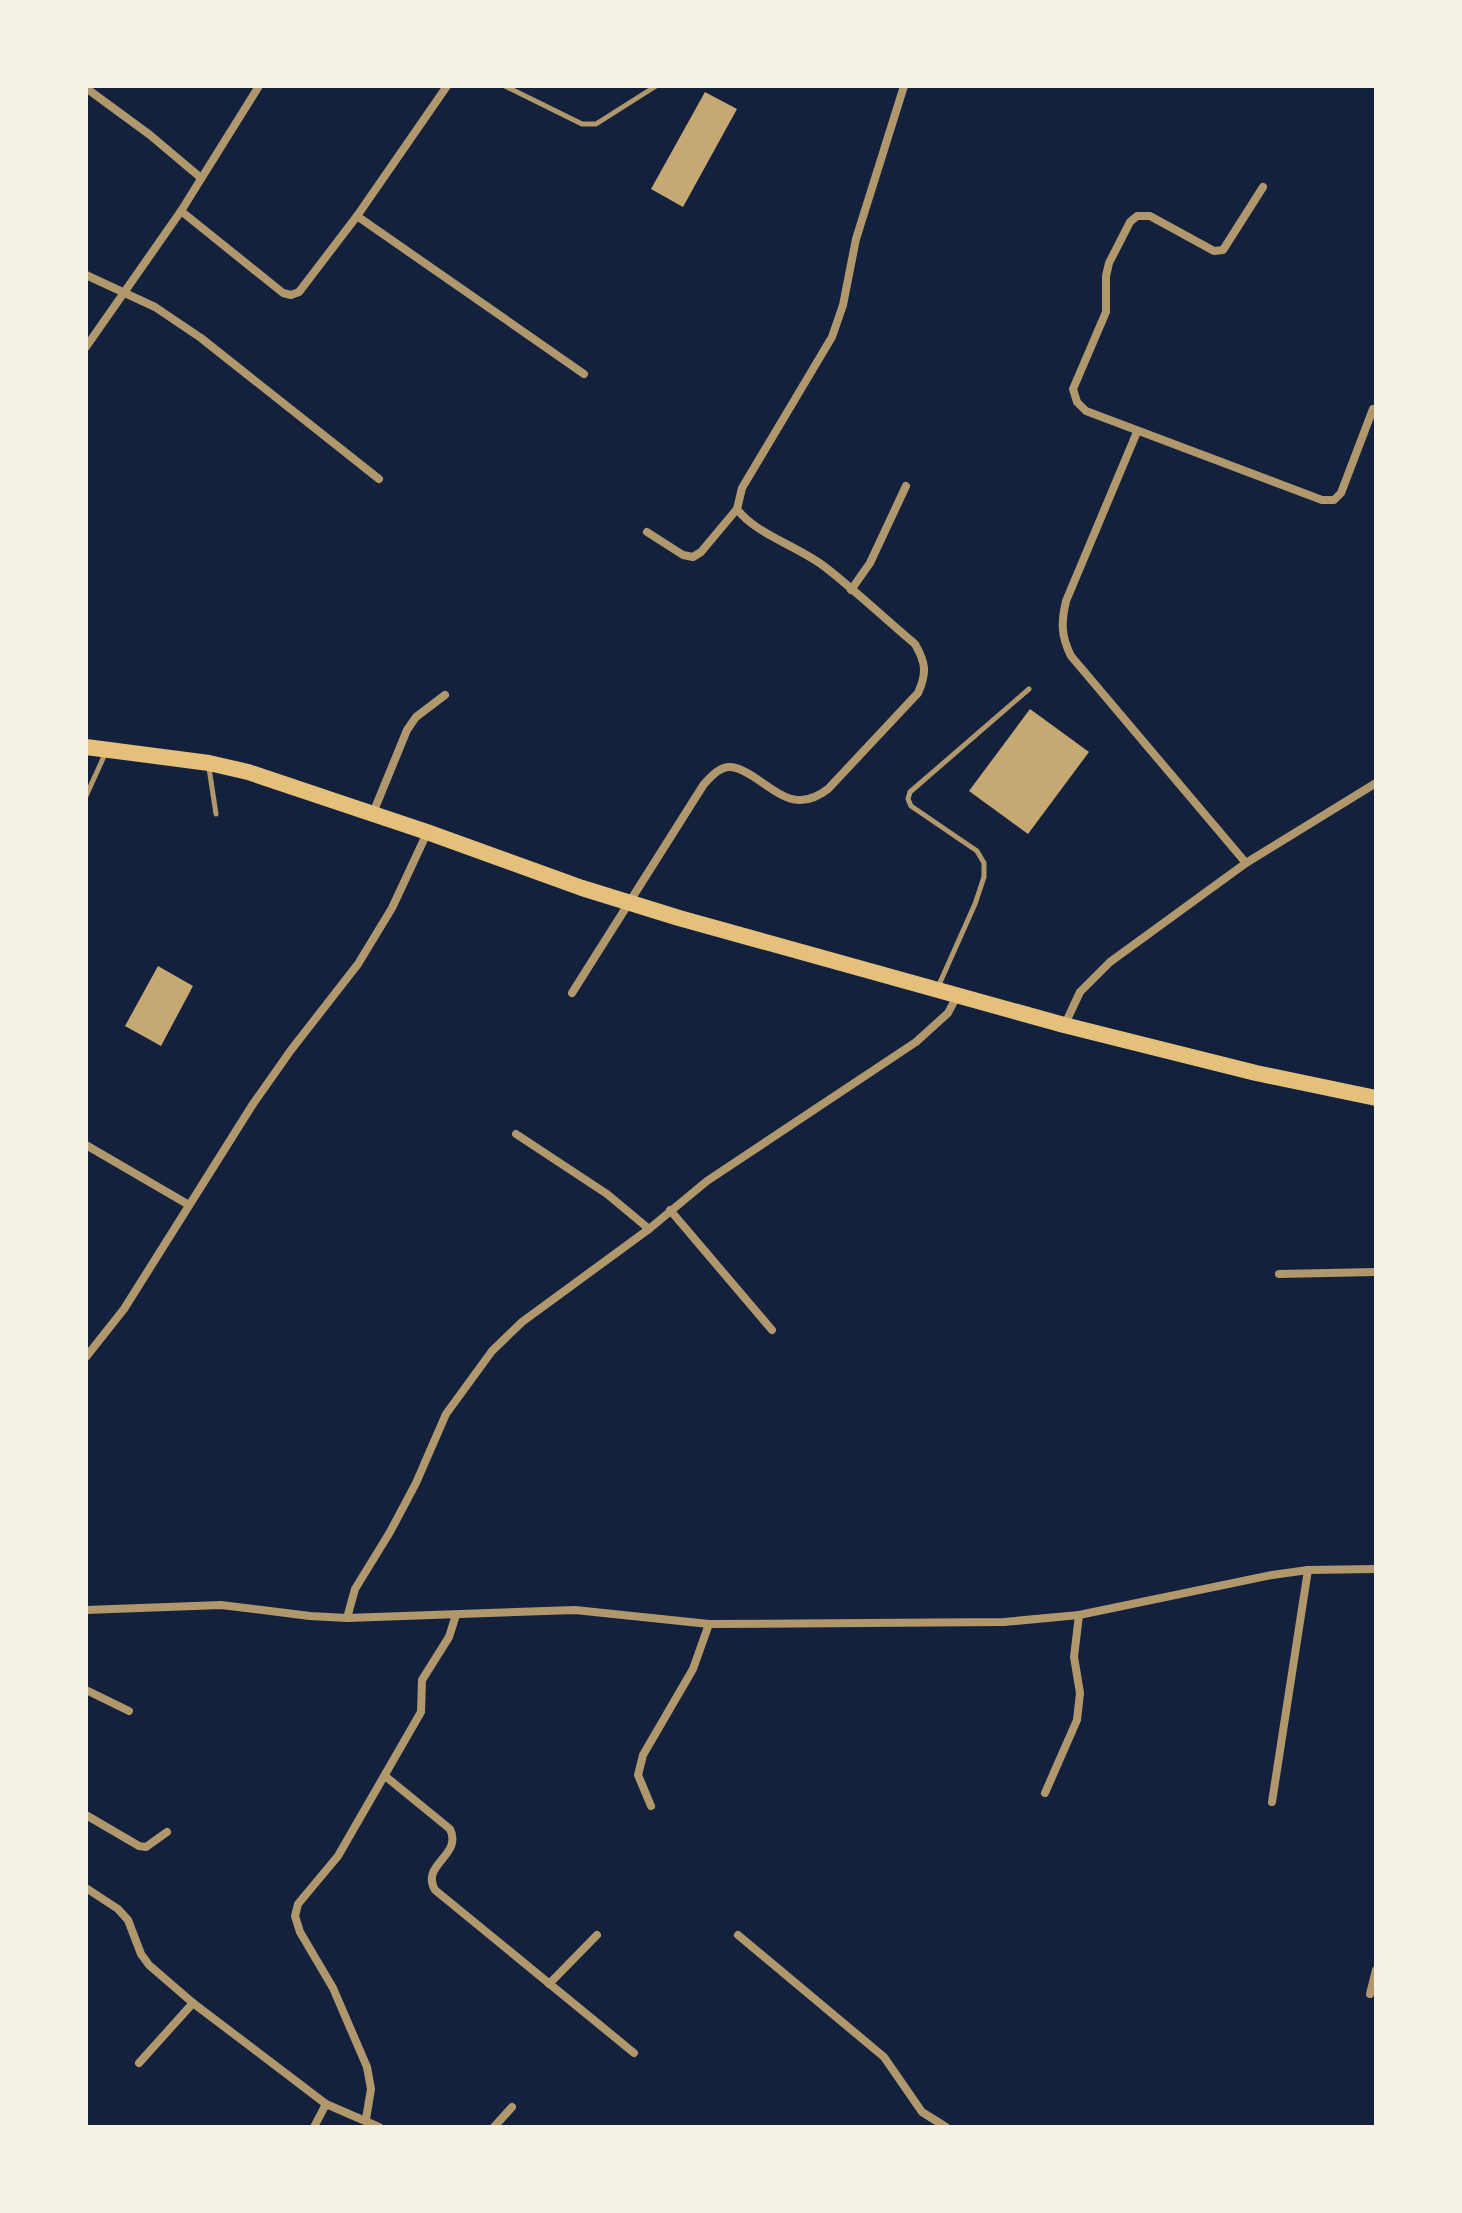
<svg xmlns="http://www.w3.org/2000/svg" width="1462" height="2213" font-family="'Fira Sans Condensed',sans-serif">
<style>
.building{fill:#c6a872}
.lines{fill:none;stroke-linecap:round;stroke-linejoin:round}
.service{stroke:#b1986c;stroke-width:5}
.minor{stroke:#b1986c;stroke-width:8}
.secondary{stroke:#e5c07b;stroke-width:16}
</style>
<rect width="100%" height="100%" fill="#14213d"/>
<g class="building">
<path d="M 705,92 L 737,109 L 683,207 L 651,189 Z"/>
<path d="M 1030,709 L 1089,752 L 1028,834 L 969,791 Z"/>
<path d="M 158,966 L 193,986 L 161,1046 L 125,1026 Z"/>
</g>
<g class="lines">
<g class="service">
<path d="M 505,86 L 582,124 L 596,124 L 656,86"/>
<path d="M 209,768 L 216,814"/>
<path d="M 86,796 L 105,754"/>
<path d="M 938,987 L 975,904 L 984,877 L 984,863 L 977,851 L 911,806 L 908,799 L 910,792 L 1029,689"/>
</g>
<g class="minor">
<path d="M 86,88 L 150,135 L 201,178"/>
<path d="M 1263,187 L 1223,250 L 1214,251 L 1150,216 L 1137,216 L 1130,222 L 1109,263 L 1106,276 L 1106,312 L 1073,389 L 1077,402 L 1086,411 L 1322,500 L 1334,500 L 1341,493 L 1373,409"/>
<path d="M 181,211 L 283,293 L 291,295 L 299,292 L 357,216 L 447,86"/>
<path d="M 357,216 L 584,374"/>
<path d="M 86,275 L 155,307 L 201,338 L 379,479"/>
<path d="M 86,347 L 181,211 L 259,86"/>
<path d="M 1137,432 L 1066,601 C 1061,623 1061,636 1071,656 L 1246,863"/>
<path d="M 647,532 L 683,555 L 693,557 L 701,552 L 737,509"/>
<path d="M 851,590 L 870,563 L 906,486"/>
<path d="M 373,813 L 407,730 L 416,717 L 445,695"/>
<path d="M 572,993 L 704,784 C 711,777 719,767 730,767 C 739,767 747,773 754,777 C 781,795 798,812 828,789 L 918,693 C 927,673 926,663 915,644 C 885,619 856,591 825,567 C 800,547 755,534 737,509 L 742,488 L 832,337 L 843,305 L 856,239 L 904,86"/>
<path d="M 1065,1024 L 1080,992 L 1110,962 L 1246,863 L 1376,783"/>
<path d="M 516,1134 L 607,1194 L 649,1229"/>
<path d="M 86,1145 L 189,1205"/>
<path d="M 670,1210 L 772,1330"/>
<path d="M 1279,1274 L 1376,1272"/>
<path d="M 86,1357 L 124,1309 L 253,1104 L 291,1050 L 358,964 L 392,908 L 427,833"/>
<path d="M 86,1610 L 221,1605 L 310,1616 L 347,1618 L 575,1610 L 709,1624 L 1004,1622 L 1079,1615 L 1272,1575 L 1308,1570 L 1376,1569"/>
<path d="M 347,1618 L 355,1589 L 390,1532 L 416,1483 L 446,1414 L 492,1351 L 522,1322 L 649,1229 L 707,1181 L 916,1042 L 948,1013 L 957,996"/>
<path d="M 86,1690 L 129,1711"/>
<path d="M 385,1776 L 450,1829 C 463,1856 420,1864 435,1890 L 634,2053"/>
<path d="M 1045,1793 L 1077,1720 L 1080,1693 L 1074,1657 L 1079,1615"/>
<path d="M 1272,1802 L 1308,1570"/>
<path d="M 651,1806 L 638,1775 L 643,1755 L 693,1669 L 709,1624"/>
<path d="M 86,1815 L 139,1846 L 146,1847 L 167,1832"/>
<path d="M 86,1888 L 118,1909 L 128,1920 L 141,1954 L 149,1965 L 193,2003 L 326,2104 L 379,2127"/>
<path d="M 738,1935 L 884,2057 L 922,2112 L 946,2127"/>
<path d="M 549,1984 L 597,1935"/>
<path d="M 1370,1994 L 1376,1970"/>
<path d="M 139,2063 L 193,2003"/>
<path d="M 366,2119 L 371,2089 L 367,2067 L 333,1988 L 300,1932 L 295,1916 L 298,1904 L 338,1856 L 421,1712 L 422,1680 L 449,1637 L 456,1615"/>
<path d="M 314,2127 L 326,2104"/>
<path d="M 494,2127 L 512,2107"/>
</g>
<path class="secondary" d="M 86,747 L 209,763 L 248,772 L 427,832 L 582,888 L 679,918 L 1064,1025 L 1256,1073 L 1376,1098"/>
</g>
<rect width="1462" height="2213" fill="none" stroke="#f6f1e7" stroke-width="176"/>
</svg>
